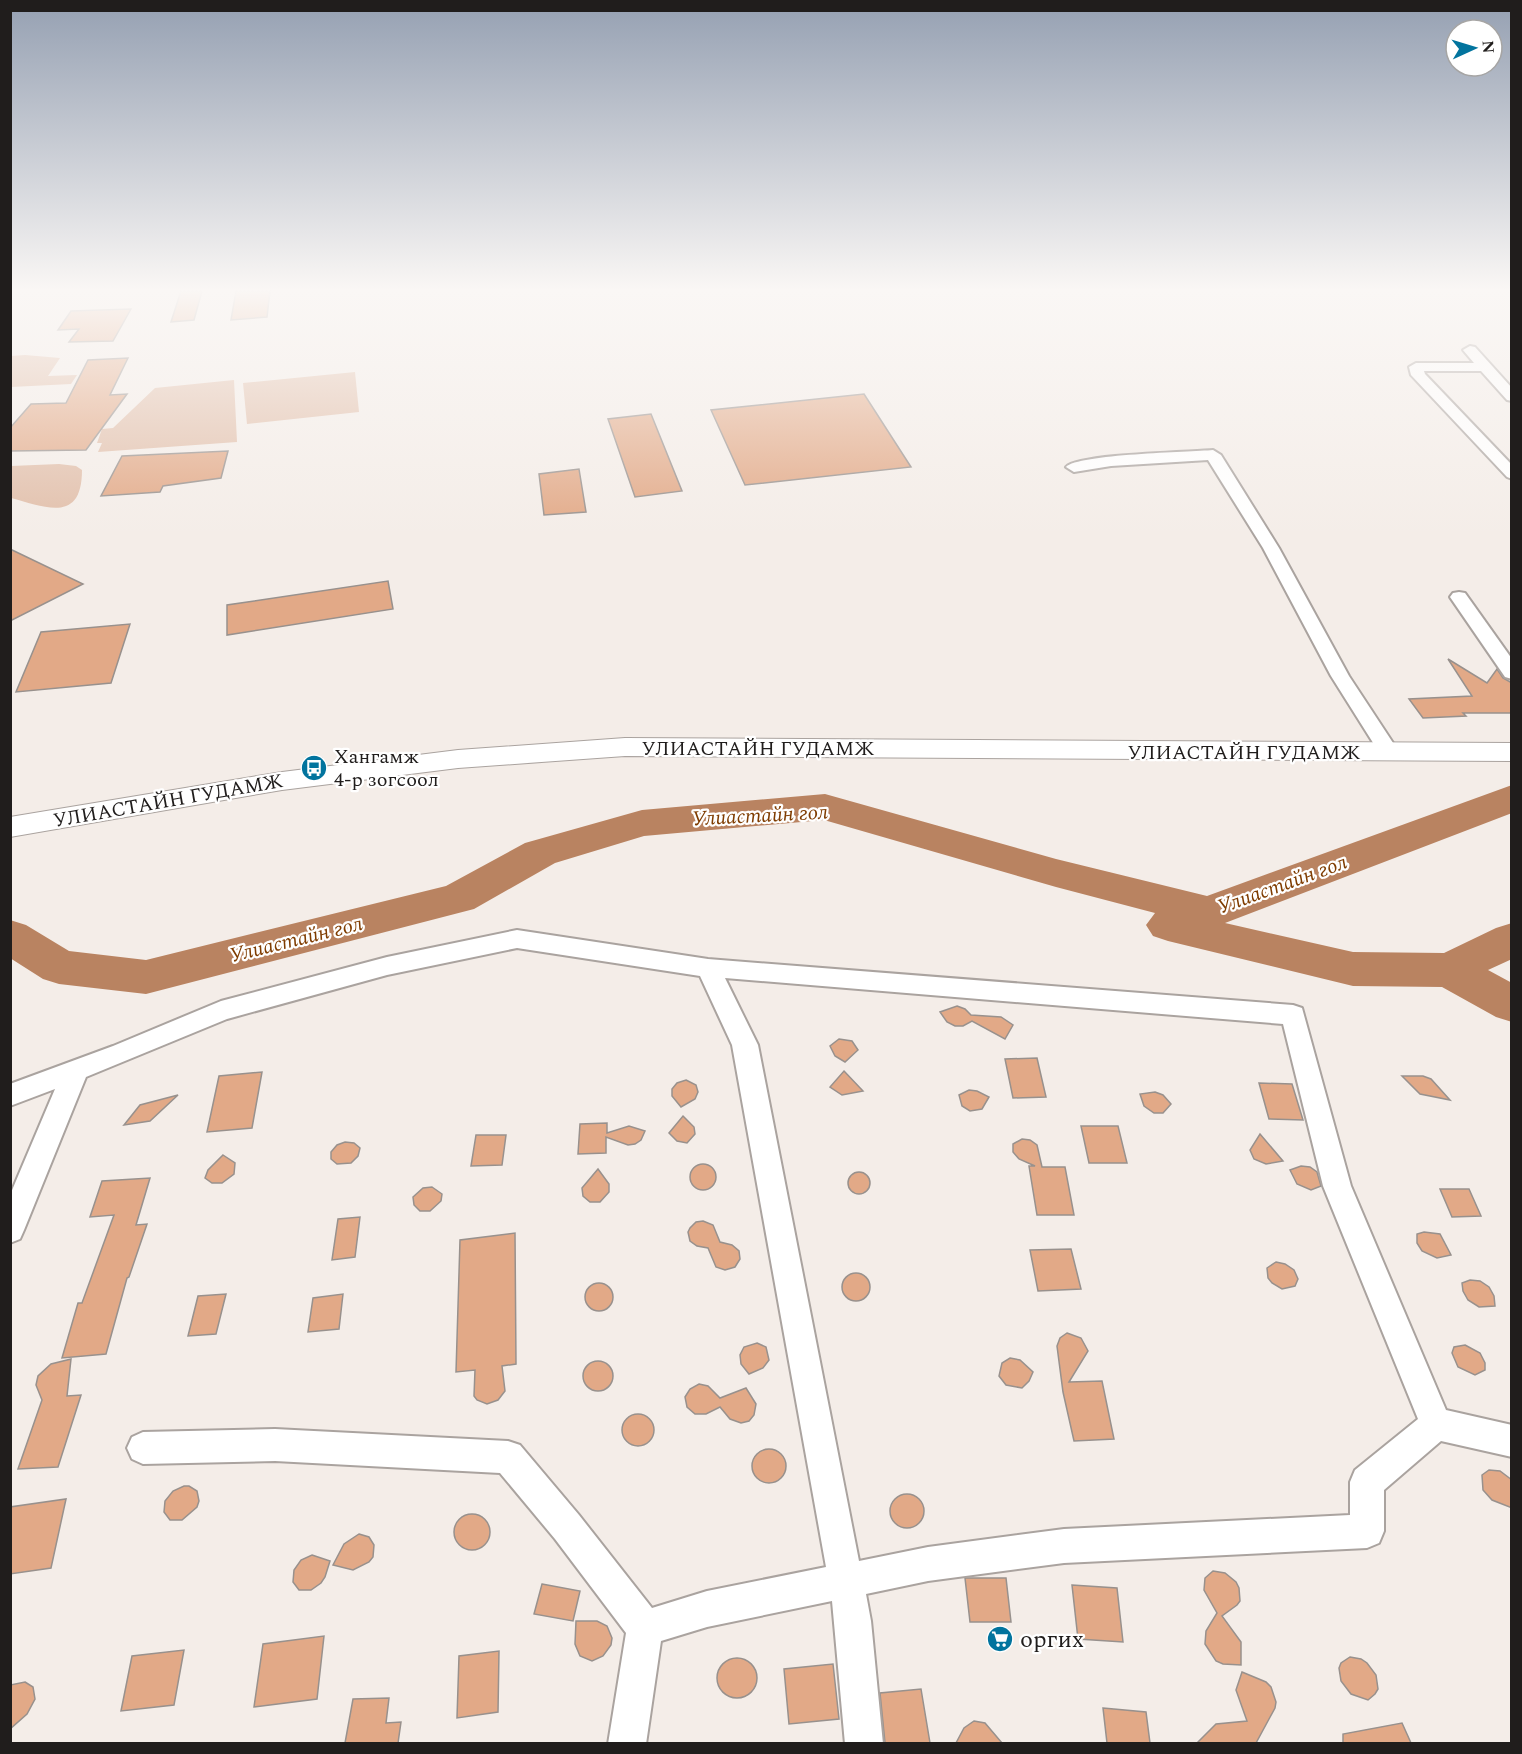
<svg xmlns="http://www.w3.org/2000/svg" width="1522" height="1754" font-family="Spectral,serif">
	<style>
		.green { fill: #e1bea9 }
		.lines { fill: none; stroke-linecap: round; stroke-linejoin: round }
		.river { fill: #b98361; fill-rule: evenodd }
		.building { fill: #e2a987; stroke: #98918d; stroke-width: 1.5 }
		.minor-casing { stroke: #aaa39f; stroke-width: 4 }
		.secondary-casing { stroke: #aaa39f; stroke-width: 2 }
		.minor { fill: #fff; fill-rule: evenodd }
		.secondary { fill: #fff; fill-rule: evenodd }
		.labels { text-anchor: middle; stroke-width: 4.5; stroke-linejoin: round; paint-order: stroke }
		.street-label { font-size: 20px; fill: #201d1c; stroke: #fff }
		.poi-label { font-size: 20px; fill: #201d1c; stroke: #fff; text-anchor: start }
		.water-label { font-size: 21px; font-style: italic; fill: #7f3c00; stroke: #fff }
		.near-poi-label { font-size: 24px; fill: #201d1c; stroke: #fff; text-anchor: start }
	</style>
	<rect width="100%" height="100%" fill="#f4ede8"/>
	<g class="green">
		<polygon points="25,355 60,358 48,376 77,375 71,384 11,387 11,356"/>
		<polygon points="355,372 359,412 247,424 243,383"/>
		<polygon points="234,380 237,442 98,452 102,443 97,443 102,429 113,428 155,388"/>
		<path d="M 59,464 L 76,466 L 82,470 C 82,524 45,507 11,498 L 11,466 Z"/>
	</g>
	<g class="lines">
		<polygon class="river" points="1512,785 1512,813 1225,923 1353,952 1444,953 1496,928 1512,923 1512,959 1488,970 1512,983 1512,1022 1496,1017 1442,987 1353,986 1168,941 1153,936 1146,925 1155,913 1056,887 824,820 644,836 555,863 474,909 146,994 59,984 43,979 10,958 10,920 26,925 69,951 146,960 446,886 525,843 642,810 825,794 1056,859 1207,896"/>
	</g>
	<g class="building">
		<polygon points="181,291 202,291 194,320 171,322"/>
		<polygon points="236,291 270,291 267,317 231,320"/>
		<polygon points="131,309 113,341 69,342 79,329 58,330 71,311"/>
		<polygon points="128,358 110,395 127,394 86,450 10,451 10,428 31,404 66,403 88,360"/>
		<polygon points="864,394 911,467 745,485 711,410"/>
		<polygon points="651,414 682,491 635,497 608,419"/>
		<polygon points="228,451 221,478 163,486 160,492 101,496 122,456"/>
		<polygon points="579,469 586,512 544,515 539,474"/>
		<polygon points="10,549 83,584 10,621"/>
		<polygon points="388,581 393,609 227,635 227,605"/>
		<polygon points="130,624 111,683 16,692 41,632"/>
		<polygon points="1448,659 1487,683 1497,669 1503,678 1512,683 1512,713 1463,713 1466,716 1423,718 1409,699 1472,696"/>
		<polygon points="957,1006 965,1009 971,1015 1001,1017 1013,1025 1005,1039 972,1021 963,1026 955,1026 947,1022 940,1012"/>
		<polygon points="839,1039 852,1041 858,1050 845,1062 835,1056 830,1046"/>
		<polygon points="1037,1058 1046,1097 1013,1098 1005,1059"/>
		<polygon points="844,1071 863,1091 842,1095 830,1087"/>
		<polygon points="262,1072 252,1128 207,1132 219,1076"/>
		<polygon points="1402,1076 1423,1076 1431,1079 1450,1100 1420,1094"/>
		<polygon points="686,1080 696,1085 698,1092 695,1099 681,1107 672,1096 672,1089 677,1083"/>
		<polygon points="1259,1083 1292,1084 1303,1120 1269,1119"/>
		<polygon points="969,1090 977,1091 989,1097 982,1109 970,1111 962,1106 959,1095"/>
		<polygon points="1155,1092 1163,1095 1171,1104 1163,1113 1154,1113 1144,1106 1140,1094"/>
		<polygon points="178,1095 150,1121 124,1125 140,1105"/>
		<polygon points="683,1116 694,1127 695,1134 687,1143 677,1141 669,1133"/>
		<polygon points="607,1123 607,1133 629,1126 645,1131 641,1140 635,1144 628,1145 606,1137 606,1153 578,1154 580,1124"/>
		<polygon points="1081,1126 1118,1126 1127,1163 1089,1163"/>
		<polygon points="1260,1134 1283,1161 1266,1164 1254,1159 1250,1150"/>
		<polygon points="476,1135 506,1135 502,1165 471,1166"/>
		<polygon points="1022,1139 1030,1140 1037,1145 1042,1167 1065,1167 1074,1215 1037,1215 1029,1166 1035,1166 1019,1159 1013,1152 1013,1144"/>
		<polygon points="345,1142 354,1143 360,1148 358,1156 351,1163 337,1164 331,1159 331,1152 337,1145"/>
		<polygon points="223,1155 235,1163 234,1174 222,1183 212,1183 205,1178 208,1170"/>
		<circle cx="703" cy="1177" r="13"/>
		<polygon points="1301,1166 1310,1167 1317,1172 1321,1186 1311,1190 1297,1184 1290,1170"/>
		<polygon points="598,1169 609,1184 609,1192 600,1202 590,1202 583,1196 582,1188"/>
		<circle cx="859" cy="1183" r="11"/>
		<polygon points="150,1178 136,1225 147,1224 129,1277 127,1278 106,1354 62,1358 78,1303 82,1303 114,1215 90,1217 102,1181"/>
		<polygon points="432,1187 442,1194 441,1201 430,1211 420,1211 414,1205 413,1197 423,1188"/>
		<polygon points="1440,1189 1469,1189 1481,1216 1452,1217"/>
		<polygon points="360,1217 355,1257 332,1260 338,1219"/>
		<polygon points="703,1221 713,1225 720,1242 732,1245 739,1251 740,1259 735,1267 725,1270 716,1267 708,1248 697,1246 690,1241 688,1232 690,1228 696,1222"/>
		<polygon points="1424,1232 1440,1234 1451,1255 1437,1258 1422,1251 1417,1243 1417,1234"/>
		<polygon points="515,1233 516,1364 502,1366 505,1391 498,1400 487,1404 477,1400 474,1396 475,1370 456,1372 460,1240"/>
		<polygon points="1071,1249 1081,1289 1038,1291 1030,1250"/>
		<polygon points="1276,1262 1285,1264 1294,1270 1298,1279 1295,1286 1282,1289 1272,1283 1268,1278 1267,1268"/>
		<circle cx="856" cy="1287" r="14"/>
		<polygon points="1470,1280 1480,1281 1489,1287 1494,1296 1495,1306 1479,1307 1468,1300 1463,1291 1462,1283"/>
		<circle cx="599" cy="1297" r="14"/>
		<polygon points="226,1294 216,1334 188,1336 198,1296"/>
		<polygon points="343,1294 339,1329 308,1332 313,1298"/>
		<polygon points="1067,1333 1081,1338 1088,1351 1069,1382 1102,1381 1114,1439 1074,1441 1063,1392 1057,1346 1060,1338"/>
		<polygon points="757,1343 766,1347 769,1360 763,1368 749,1374 741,1364 740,1355 744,1347"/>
		<polygon points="1465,1345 1480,1353 1485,1363 1485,1370 1475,1375 1458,1367 1452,1353 1454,1347"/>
		<polygon points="1010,1358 1020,1360 1033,1372 1029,1381 1022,1388 1006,1385 999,1376 1002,1363"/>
		<polygon points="71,1359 67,1396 81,1395 58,1467 18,1469 42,1400 36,1385 38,1376 51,1364"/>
		<circle cx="598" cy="1376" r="15"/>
		<polygon points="699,1384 708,1386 720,1398 746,1388 756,1404 754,1415 749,1421 741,1423 730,1419 720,1407 706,1414 695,1414 687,1407 685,1397 690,1389"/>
		<circle cx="638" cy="1430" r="16"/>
		<circle cx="769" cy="1466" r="17"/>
		<polygon points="1489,1470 1500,1471 1512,1480 1512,1508 1492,1500 1483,1490 1482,1475"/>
		<polygon points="184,1486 189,1486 197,1491 199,1501 197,1507 182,1520 170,1520 164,1512 165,1501 173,1491"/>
		<circle cx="907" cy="1511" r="17"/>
		<polygon points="66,1499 51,1568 10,1574 10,1507"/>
		<circle cx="472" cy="1532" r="18"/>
		<polygon points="359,1534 369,1537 374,1545 373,1557 369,1562 353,1570 333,1565 344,1544"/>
		<polygon points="312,1555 330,1561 325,1577 321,1583 311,1590 299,1590 293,1582 294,1570 301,1560"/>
		<polygon points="1213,1571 1225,1573 1236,1582 1239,1588 1240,1601 1237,1605 1222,1616 1241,1642 1241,1665 1223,1664 1216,1661 1205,1644 1206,1631 1217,1613 1204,1590 1205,1578"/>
		<polygon points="965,1578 1006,1578 1011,1622 970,1622"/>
		<polygon points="542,1584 580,1591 573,1621 534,1614"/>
		<polygon points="1072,1585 1117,1588 1123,1642 1078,1639"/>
		<polygon points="576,1621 597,1621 607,1626 612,1638 611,1645 603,1656 592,1661 580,1656 575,1644"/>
		<polygon points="324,1636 317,1699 254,1707 263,1644"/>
		<polygon points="184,1650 174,1705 121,1711 132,1656"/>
		<polygon points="499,1651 498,1712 457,1718 459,1656"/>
		<polygon points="1350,1657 1361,1659 1367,1663 1376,1675 1378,1689 1375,1694 1368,1700 1351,1694 1341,1681 1339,1668 1341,1663"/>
		<circle cx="737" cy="1678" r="20"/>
		<polygon points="833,1664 839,1719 789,1724 784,1669"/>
		<polygon points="1242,1672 1266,1682 1271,1687 1276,1702 1275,1708 1256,1743 1197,1743 1216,1724 1247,1721 1236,1690"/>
		<polygon points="25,1682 33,1687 35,1699 27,1714 10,1729 10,1685"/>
		<polygon points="921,1689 930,1743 885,1743 880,1693"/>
		<polygon points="389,1698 386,1723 401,1722 398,1743 345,1743 353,1699"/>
		<polygon points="1103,1708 1146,1712 1150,1743 1107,1743"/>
		<polygon points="974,1721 985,1723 1002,1743 956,1743 964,1728"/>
		<polygon points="1402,1723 1411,1743 1343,1743 1343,1734"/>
	</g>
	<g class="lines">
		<g class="minor-casing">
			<g id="minor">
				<polygon points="1470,346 1475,347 1512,388 1512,401 1507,400 1481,371 1424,371 1425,374 1512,465 1512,479 1507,477 1411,375 1409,367 1416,363 1474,363 1463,350"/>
				<path d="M 1213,450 L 1221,455 L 1279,548 L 1349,676 L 1399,752 L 1396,757 L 1389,758 L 1382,757 L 1331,676 L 1263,548 L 1208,460 L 1111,466 L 1074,472 L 1066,467 C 1078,454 1190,452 1213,450 Z"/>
				<polygon points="1459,592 1465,593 1512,659 1512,679 1505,677 1450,597 1453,593"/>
				<path d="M 517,930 L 708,959 L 1293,1005 L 1302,1008 L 1351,1186 L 1446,1410 L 1512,1425 L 1512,1457 L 1441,1441 L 1384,1490 L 1384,1531 L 1379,1543 L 1367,1548 L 1064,1563 L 928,1581 L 866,1594 L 871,1621 L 883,1744 L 845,1744 L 832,1601 L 707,1627 L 661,1641 L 646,1744 L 608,1744 L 626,1633 L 555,1539 L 500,1473 L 275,1461 L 143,1464 L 132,1459 L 127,1448 L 132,1437 L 143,1432 L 275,1429 L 508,1441 L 520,1445 L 579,1515 L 652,1608 L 707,1591 L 826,1567 L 732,1045 L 700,976 L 517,948 L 387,975 L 227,1019 L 86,1077 L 24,1230 L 20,1239 L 10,1243 L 10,1195 L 55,1089 L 10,1106 L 10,1084 L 113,1046 L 221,1001 L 387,957 ZM 725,978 L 1283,1024 L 1323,1186 L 1418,1419 L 1355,1470 L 1350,1482 L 1350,1515 L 1064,1529 L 928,1547 L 859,1561 L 758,1045 Z"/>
			</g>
		</g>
		<g class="secondary-casing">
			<polygon id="secondary" points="625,738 1512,743 1512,761 625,756 458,768 282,790 10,837 10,817 282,772 458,750"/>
		</g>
		<use href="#minor" class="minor"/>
		<use href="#secondary" class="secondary"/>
	</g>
	<linearGradient id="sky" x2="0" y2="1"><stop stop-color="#95a0b2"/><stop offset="0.54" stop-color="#faf7f5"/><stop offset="1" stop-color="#faf7f5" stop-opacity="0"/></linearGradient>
	<rect width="1522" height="537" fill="url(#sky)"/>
	<defs>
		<g id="bus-disc" transform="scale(1.35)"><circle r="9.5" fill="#02749e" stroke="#fff"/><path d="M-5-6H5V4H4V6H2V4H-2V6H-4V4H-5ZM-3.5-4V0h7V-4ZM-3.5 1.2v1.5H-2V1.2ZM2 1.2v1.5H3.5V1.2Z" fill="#fff"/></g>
		<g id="supermarket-disc" transform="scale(1.35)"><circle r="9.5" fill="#02749e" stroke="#fff"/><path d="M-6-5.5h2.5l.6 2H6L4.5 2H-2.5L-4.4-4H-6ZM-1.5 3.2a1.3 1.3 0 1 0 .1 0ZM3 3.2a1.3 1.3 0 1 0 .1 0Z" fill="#fff"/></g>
	</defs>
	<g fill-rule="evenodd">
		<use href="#bus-disc" x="314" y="768"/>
		<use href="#supermarket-disc" x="1000" y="1639"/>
	</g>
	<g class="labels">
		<g class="street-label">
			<text x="758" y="755">УЛИАСТАЙН ГУДАМЖ</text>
			<text x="1244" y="759">УЛИАСТАЙН ГУДАМЖ</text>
			<text transform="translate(168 800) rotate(-10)" y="7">УЛИАСТАЙН ГУДАМЖ</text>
		</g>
		<g class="poi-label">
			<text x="334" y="763">Хангамж<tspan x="334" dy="23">4-р зогсоол</tspan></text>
		</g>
		<g class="water-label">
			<text transform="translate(760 815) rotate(-3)" y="7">Улиастайн гол</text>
			<text transform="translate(1282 884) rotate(-20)" y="7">Улиастайн гол</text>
			<text transform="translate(296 939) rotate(-14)" y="7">Улиастайн гол</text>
		</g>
		<g class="near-poi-label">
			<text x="1020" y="1647">оргих</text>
		</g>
	</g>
	<rect width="1522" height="1754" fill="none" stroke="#201d1c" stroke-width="24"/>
	<g transform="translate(1474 48) rotate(86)"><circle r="28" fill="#ffffff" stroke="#a6a5a4" stroke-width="1.5"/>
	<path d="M0-4.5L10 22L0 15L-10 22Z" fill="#02749e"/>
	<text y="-9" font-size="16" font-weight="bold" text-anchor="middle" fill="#201d1c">N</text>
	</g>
</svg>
